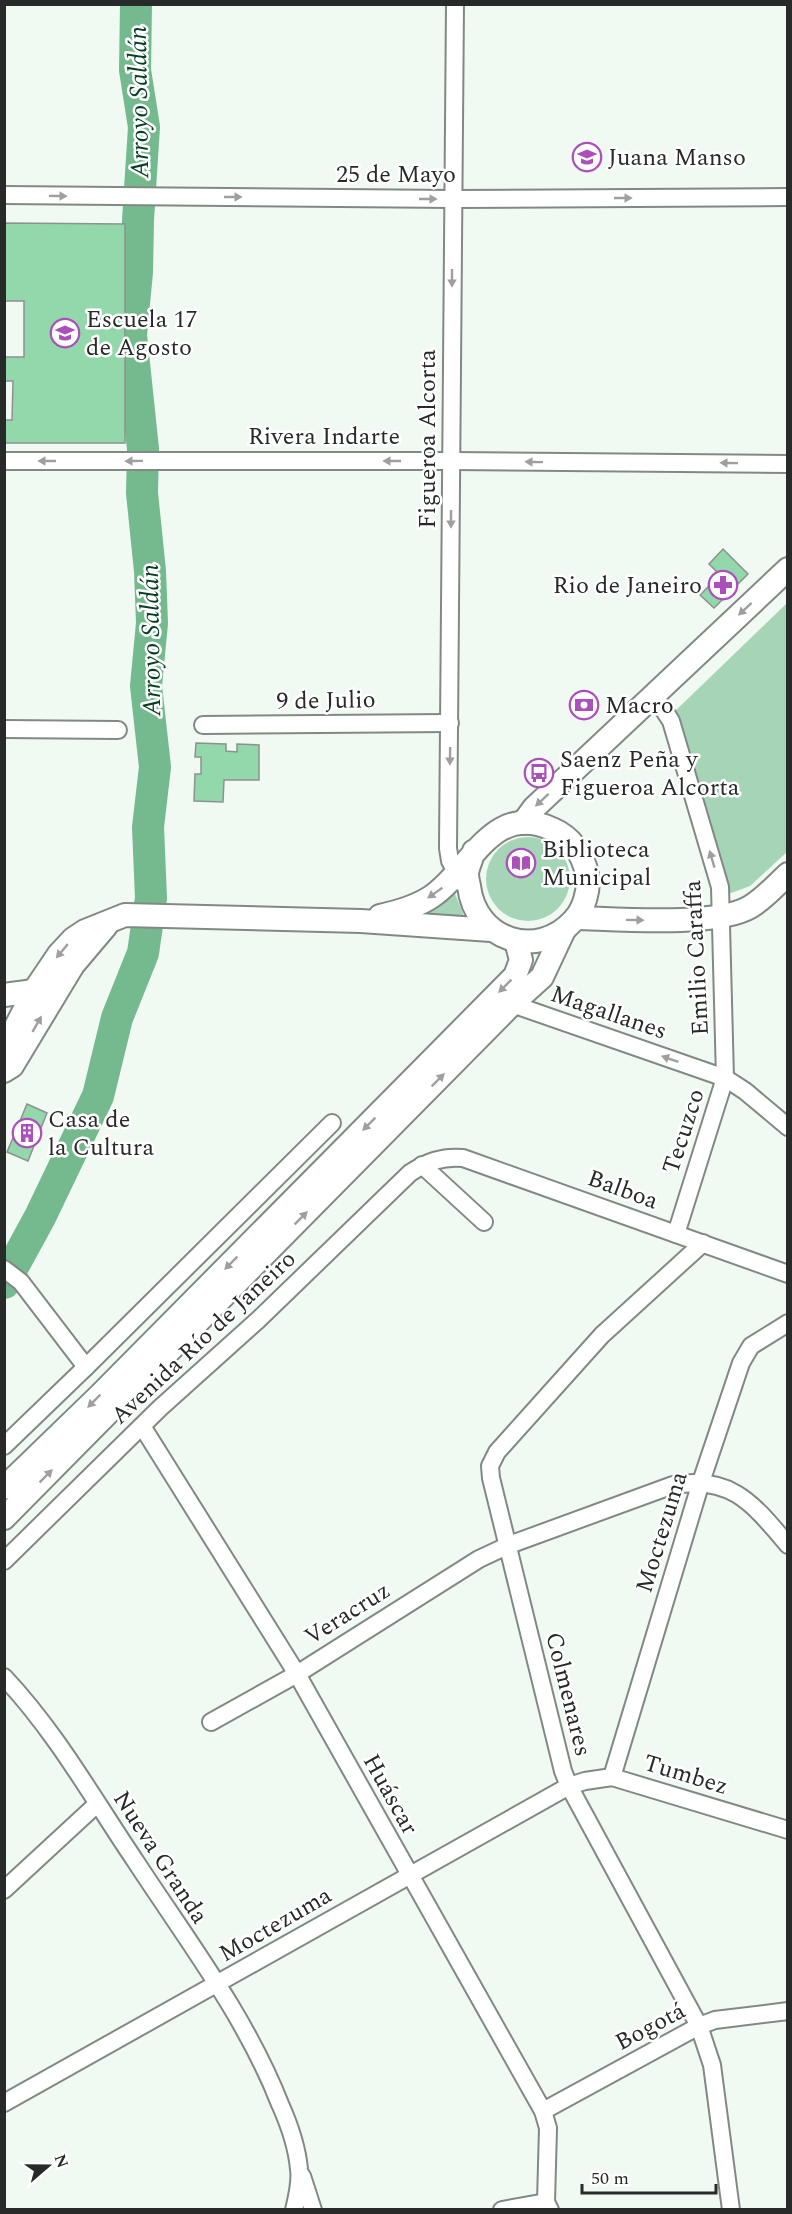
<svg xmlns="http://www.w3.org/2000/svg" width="792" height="2214" font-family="Spectral,serif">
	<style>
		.green { fill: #a6d4b6 }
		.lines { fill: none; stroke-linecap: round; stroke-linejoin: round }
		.river { stroke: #75ba8e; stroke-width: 32 }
		.building { fill: #92d8ab; stroke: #8c938e; stroke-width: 1.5 }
		.street-casing { stroke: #828984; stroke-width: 20 }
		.secondary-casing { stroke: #828984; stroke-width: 26 }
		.street { stroke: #fff; stroke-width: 16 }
		.secondary { stroke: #fff; stroke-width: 22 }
		.oneway { fill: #9e9f9e }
		.labels { text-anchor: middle; stroke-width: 5; stroke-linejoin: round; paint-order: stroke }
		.poi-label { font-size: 24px; fill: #272a28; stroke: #fff; text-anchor: start }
		.street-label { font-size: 24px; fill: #272a28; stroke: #fff }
		.water-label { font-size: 26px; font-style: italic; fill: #053e22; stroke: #fff }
	</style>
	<rect width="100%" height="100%" fill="#f1f9f3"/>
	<g class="green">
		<polygon points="787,603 787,852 750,886 726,895 672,714"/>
		<circle cx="528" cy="879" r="42"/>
		<polygon points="454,891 464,916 424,913"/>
	</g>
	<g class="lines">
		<polyline class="river" points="4,1283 40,1217 98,1096 117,1018 143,953 151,898 148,827 155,767 146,686 152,623 150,571 142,493 143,449 131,335 137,272 138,220 144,127 135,70 136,4"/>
	</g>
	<g class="building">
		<polygon points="4,223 125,224 125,443 4,443 4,420 12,420 13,381 5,381 5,357 24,357 24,301 4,301"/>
		<polygon points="723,549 748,574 714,608 700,595 720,575 709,564"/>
		<polygon points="196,743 226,744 226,751 237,752 237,744 259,745 259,780 224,780 223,802 194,801 195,774 201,774 201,757 195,757"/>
		<polygon points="27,1104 47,1113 28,1161 7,1152"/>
	</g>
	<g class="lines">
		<g class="street-casing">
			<g id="street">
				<polyline points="455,4 448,848 450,861 462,883"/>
				<polyline points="4,195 453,199 788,197"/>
				<polyline points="4,461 451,461 788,464"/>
				<polyline points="654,695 671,721 720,887 725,1078 676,1234"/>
				<polyline points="203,725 450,723"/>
				<polyline points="4,729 118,730"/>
				<polyline points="512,1004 725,1078 745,1091 788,1127"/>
				<polyline points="422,1165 484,1222"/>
				<polyline points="703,1243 602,1335 497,1452 490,1466 491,1478 563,1771 569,1786 699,2026 712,2065 731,2210"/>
				<polyline points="4,1269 21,1282 86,1367"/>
				<polyline points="142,1426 297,1674 543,2111 548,2128 546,2202"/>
				<polyline points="4,1446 86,1367 332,1123"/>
				<path d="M 4,1561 L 160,1408 L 258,1320 L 410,1173 C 427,1162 442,1156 463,1158 L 788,1274"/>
				<path d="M 4,1677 C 56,1732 94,1800 136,1862 C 187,1940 246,2017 280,2104 C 289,2124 297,2147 299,2169 C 301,2182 297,2197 294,2210"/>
				<path d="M 211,1722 L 297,1674 L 479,1559 L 509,1545 L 673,1485 C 732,1475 753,1504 788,1545"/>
				<polyline points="612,1777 701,1482 741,1363 751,1346 788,1323"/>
				<polyline points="4,1890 97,1804"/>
				<polyline points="4,2103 569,1786 585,1781 612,1777 788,1830"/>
				<polyline points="543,2111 699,2026 715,2020 788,2011"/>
				<polyline points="302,2176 313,2210"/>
				<polyline points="502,2210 546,2202 550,2210"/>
			</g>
		</g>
		<g class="secondary-casing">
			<g id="secondary">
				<polyline points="523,823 534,808 788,569"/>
				<path d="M 380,916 C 398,912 416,907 431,897 C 471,871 491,801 552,829 C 571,837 583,854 587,874 C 590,889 584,909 574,920 C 537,961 475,940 469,886 C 468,882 467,877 467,873 C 468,866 472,858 474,851"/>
				<path d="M 576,918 C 617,919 716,927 750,907 C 764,899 776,885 788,874"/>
				<polyline points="4,995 34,991"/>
				<polyline points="4,1050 34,991 59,954 73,939 85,931 125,915 361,921 491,930"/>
				<polyline points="4,1071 12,1066 73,965 106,926"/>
				<polyline points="4,1488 99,1396 515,976 521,960 516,941"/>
				<polyline points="4,1518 512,1004 542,977 564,930"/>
			</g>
		</g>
		<use href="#street" class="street"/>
		<use href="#secondary" class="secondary"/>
	</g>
	<defs><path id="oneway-solid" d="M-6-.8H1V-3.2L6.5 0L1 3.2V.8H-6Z" transform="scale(1.5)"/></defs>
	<g class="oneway">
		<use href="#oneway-solid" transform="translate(58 196) rotate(1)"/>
		<use href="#oneway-solid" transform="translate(233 197)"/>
		<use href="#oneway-solid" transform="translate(623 198)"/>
		<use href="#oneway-solid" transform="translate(428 199)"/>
		<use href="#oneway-solid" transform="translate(452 278) rotate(90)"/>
		<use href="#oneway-solid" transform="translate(47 461) rotate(180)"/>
		<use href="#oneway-solid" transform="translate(134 461) rotate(179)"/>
		<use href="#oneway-solid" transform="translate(392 461) rotate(-180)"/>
		<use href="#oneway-solid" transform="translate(534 462) rotate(-179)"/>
		<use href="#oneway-solid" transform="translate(729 463) rotate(-179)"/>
		<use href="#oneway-solid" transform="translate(451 519) rotate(90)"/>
		<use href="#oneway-solid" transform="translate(745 609) rotate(137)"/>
		<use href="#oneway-solid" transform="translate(450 756) rotate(91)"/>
		<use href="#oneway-solid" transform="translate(542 800) rotate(137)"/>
		<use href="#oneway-solid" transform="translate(712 859) rotate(-106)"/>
		<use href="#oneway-solid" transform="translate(435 893) rotate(145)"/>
		<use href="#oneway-solid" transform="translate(635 920) rotate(1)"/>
		<use href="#oneway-solid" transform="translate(62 951) rotate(130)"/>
		<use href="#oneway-solid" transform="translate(505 986) rotate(135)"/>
		<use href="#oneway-solid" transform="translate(37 1024) rotate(-60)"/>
		<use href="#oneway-solid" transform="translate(670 1059) rotate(-161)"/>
		<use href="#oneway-solid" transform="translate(438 1080) rotate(-45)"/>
		<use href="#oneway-solid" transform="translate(369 1124) rotate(135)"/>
		<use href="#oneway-solid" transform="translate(301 1218) rotate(-45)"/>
		<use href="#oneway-solid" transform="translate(231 1263) rotate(135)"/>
		<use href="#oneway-solid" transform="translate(94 1401) rotate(135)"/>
		<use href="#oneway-solid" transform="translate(46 1476) rotate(-45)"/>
	</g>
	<defs>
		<g id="school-ring" transform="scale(1.5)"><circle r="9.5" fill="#fff" stroke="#ab50bb" stroke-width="1.5"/><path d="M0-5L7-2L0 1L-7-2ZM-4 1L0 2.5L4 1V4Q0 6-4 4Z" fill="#ab50bb"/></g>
		<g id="pharmacy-ring" transform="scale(1.5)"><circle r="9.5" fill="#fff" stroke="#ab50bb" stroke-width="1.5"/><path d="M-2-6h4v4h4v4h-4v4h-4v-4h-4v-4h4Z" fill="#ab50bb"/></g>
		<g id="bank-ring" transform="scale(1.5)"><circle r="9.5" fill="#fff" stroke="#ab50bb" stroke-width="1.5"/><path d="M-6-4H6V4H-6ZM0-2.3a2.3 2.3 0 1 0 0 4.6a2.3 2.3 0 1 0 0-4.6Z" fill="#ab50bb"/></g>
		<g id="bus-ring" transform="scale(1.5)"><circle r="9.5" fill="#fff" stroke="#ab50bb" stroke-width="1.5"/><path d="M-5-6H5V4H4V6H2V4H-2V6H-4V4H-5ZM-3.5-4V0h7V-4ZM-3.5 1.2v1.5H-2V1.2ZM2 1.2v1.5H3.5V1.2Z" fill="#ab50bb"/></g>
		<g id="library-ring" transform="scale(1.5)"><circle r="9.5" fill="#fff" stroke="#ab50bb" stroke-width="1.5"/><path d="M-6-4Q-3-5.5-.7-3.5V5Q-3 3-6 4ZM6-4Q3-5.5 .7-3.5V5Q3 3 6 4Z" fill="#ab50bb"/></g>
		<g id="building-ring" transform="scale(1.5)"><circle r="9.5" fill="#fff" stroke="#ab50bb" stroke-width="1.5"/><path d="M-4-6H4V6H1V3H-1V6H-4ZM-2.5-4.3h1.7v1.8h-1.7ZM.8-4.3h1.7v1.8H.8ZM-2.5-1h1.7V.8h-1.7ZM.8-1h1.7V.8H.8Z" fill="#ab50bb"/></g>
	</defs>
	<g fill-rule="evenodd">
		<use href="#school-ring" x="587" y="157"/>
		<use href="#school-ring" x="65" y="333"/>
		<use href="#pharmacy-ring" x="723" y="585"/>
		<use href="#bank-ring" x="584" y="705"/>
		<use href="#bus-ring" x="539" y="773"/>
		<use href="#library-ring" x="521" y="863"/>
		<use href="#building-ring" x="27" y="1133"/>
	</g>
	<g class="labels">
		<g class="poi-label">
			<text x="608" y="165">Juana Manso</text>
			<text x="86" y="327">Escuela 17<tspan x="86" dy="28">de Agosto</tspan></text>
			<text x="702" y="593" text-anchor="end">Rio de Janeiro</text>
			<text x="605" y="713">Macro</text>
			<text x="560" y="767">Saenz Peña y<tspan x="560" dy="28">Figueroa Alcorta</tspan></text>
			<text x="542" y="857">Biblioteca<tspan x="542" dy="28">Municipal</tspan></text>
			<text x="48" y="1127">Casa de<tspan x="48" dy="28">la Cultura</tspan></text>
		</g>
		<g class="street-label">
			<text x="396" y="182">25 de Mayo</text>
			<text x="324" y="444">Rivera Indarte</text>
			<text transform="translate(427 439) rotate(-90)" y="8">Figueroa Alcorta</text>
			<text transform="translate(326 700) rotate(-1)" y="8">9 de Julio</text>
			<text transform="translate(696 958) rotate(-93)" y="8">Emilio Caraffa</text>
			<text transform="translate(609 1012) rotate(19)" y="8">Magallanes</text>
			<text transform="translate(683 1131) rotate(-72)" y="8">Tecuzco</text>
			<text transform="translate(623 1189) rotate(20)" y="8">Balboa</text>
			<text transform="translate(203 1337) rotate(-43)" y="8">Avenida Río de Janeiro</text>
			<text transform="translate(661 1532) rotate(-73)" y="8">Moctezuma</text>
			<text transform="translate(347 1613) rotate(-32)" y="8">Veracruz</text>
			<text transform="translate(569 1694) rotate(76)" y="8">Colmenares</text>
			<text transform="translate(686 1774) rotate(17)" y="8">Tumbez</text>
			<text transform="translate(391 1794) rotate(61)" y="8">Huáscar</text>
			<text transform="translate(161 1857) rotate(57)" y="8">Nueva Granda</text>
			<text transform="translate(275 1924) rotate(-30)" y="8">Moctezuma</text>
			<text transform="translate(650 2026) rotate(-28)" y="8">Bogotá</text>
		</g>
		<g class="water-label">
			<text transform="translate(138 102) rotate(-91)" y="9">Arroyo Saldán</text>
			<text transform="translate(150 640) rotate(-91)" y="9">Arroyo Saldán</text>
		</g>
	</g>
	<rect width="792" height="2214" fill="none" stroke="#272a28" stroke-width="12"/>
	<g transform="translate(48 2166) rotate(70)" stroke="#ffffff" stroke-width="4.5" paint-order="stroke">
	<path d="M0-4.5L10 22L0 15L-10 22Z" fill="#272a28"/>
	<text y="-9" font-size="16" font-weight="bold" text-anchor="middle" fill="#272a28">N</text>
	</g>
	<path d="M582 2184v9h134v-9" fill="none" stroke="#272a28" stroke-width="3"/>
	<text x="591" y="2184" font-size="18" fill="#272a28" stroke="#ffffff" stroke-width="4.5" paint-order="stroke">50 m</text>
</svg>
